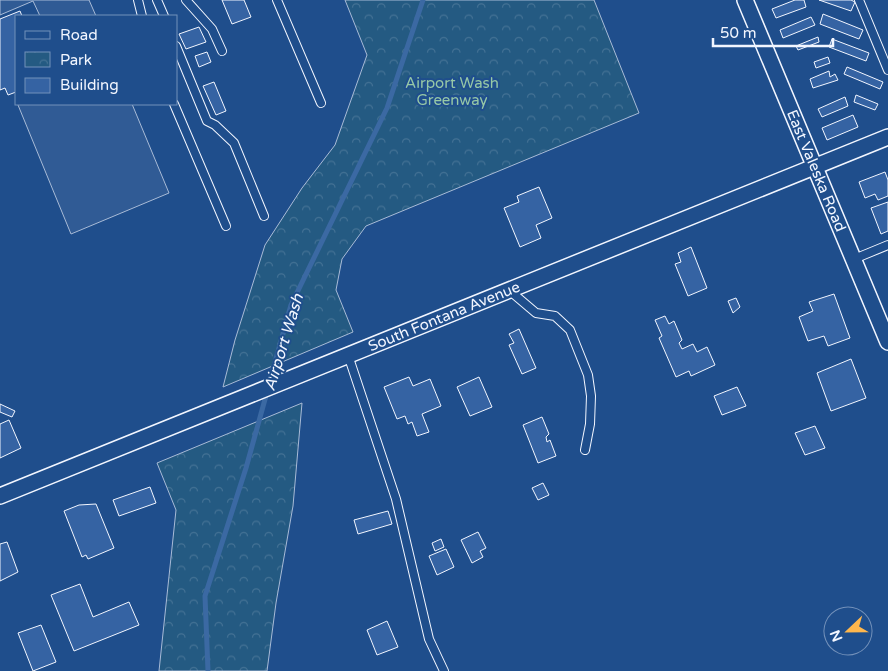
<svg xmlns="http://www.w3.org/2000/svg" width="888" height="671" font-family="'Varela Round',sans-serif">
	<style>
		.park { fill: url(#park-crowns); stroke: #a8bbd7 }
		.parking { fill: #305b95; stroke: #a8bbd7 }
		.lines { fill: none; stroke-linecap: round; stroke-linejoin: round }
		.stream { stroke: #3b69a3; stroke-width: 5 }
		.building { fill: #3563a3; stroke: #f2f6ff }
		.lane-casing { stroke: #f2f6ff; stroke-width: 10 }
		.street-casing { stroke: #f2f6ff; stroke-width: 18 }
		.lane { stroke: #1f4e8c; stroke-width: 8 }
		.street { stroke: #1f4e8c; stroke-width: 15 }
		.labels { text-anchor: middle; stroke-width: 4; stroke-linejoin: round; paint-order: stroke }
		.park-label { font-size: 15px; fill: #97c8a6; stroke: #1f4e8c }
		.street-label { font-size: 15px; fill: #f2f6ff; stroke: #1f4e8c }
		.water-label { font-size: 16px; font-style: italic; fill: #f2f6ff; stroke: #1f4e8c }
	</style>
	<defs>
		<pattern id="park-crowns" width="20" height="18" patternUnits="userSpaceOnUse" patternTransform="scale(1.25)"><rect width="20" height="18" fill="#245a82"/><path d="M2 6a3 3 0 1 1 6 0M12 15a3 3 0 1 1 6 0" fill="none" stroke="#447295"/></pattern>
	</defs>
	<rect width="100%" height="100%" fill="#1f4e8c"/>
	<g class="park">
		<polygon points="345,0 594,0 639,113 366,226 342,259 336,290 353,332 223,387 235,340 265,245 302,188 335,145 367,55"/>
		<polygon points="302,403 293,506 276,603 267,671 159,671 176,510 157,463"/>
	</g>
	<g class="parking">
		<polygon points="0,0 89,0 96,16 40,16 33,1 0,15"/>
		<polygon points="19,104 132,104 169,193 71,234 18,105"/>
	</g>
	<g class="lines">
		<g class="stream">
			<polyline points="269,384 291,305 387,108 423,0"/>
			<polyline points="208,671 205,596 246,468 267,392"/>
		</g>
	</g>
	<g class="building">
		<polygon points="222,0 244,0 251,17 232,24"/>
		<polygon points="795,0 804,0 806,7 776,18 772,9"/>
		<polygon points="819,0 851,0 855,2 851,11"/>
		<polygon points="20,11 22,16 16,16 16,92 8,95 5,88 0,90 0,19"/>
		<polygon points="823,14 863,30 859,39 820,24"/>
		<polygon points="811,17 815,25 783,38 780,30"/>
		<polygon points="199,27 206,42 186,49 179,34"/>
		<polygon points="818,37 819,42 798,50 796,46"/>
		<polygon points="832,39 869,53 866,61 829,47"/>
		<polygon points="207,52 211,62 199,67 195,56"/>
		<polygon points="828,57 830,63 816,68 814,62"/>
		<polygon points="847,67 883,82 880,89 844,74"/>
		<polygon points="829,71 830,77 835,74 838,80 813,88 810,79"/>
		<polygon points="214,82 226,111 216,115 203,86"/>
		<polygon points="856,95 878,104 875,110 854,102"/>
		<polygon points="845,97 848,106 822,117 818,109"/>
		<polygon points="853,115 858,127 827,140 822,128"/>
		<polygon points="885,172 888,180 888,196 878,200 875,194 865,198 859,182"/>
		<polygon points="539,187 552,218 536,225 541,238 520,247 504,208 519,202 517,196"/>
		<polygon points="888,202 888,231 881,234 871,208"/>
		<polygon points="691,247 707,288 688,296 675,264 681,262 678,253"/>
		<polygon points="834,294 850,338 828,346 824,336 808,341 799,317 813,311 809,302"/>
		<polygon points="736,298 740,307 733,313 728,301"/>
		<polygon points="665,316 669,324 674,321 682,340 679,343 682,349 693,344 697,352 707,347 715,365 691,376 689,371 676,377 659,338 662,336 655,320"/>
		<polygon points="519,329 536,368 522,374 509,345 514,343 509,334"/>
		<polygon points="851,359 866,398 831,411 817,373"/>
		<polygon points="409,377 413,386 430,379 441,406 422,414 429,432 417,436 412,422 408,424 405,416 397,419 384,387"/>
		<polygon points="479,377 492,407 470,416 457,387"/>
		<polygon points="737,387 746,406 722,415 714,396"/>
		<polygon points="0,404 15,411 12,417 0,412"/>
		<polygon points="542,417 549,434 546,437 547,442 550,440 556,456 538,463 523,425"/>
		<polygon points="9,420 21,448 0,458 0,424"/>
		<polygon points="815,426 825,448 805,455 795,433"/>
		<polygon points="543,483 549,495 538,500 532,488"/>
		<polygon points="150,487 156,503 119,516 113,500"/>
		<polygon points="96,504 114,548 88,559 86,555 82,557 64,511 79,505"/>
		<polygon points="388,511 392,524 358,534 354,520"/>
		<polygon points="478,532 486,548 480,551 483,557 472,563 461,540"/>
		<polygon points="441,539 444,547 435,551 432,543"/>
		<polygon points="7,542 18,572 0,581 0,544"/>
		<polygon points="446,549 454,567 437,575 429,556"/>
		<polygon points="80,584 93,617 129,602 139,625 74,651 51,595"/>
		<polygon points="387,621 398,647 377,655 367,630"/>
		<polygon points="41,625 56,662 33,671 18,633"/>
	</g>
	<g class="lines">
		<g class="lane-casing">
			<g id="lane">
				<polyline points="138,0 142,16"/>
				<polyline points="157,0 164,16"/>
				<polyline points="186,0 212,29 222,51"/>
				<polyline points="277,0 321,103"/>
				<polyline points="859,0 888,70"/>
				<polyline points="176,46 207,121 215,125 234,143 264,216"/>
				<polyline points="174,104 226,226"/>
				<polyline points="854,259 888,245"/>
				<polyline points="509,290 536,313 555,316 570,330 588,375 591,396 590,424 585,450"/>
				<polyline points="348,355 396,499 429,639 444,671"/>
			</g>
		</g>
		<g class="street-casing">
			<g id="street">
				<path id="s1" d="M 745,0 L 888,342"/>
				<path id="s2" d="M 0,496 L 888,137"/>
			</g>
		</g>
		<use href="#lane" class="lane"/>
		<use href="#street" class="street"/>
	</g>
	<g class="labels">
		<g class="park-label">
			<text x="452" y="88">Airport Wash<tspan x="452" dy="17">Greenway</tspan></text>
		</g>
		<g class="street-label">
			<text dy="5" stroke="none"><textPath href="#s1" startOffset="185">East Valeska Road</textPath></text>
			<text dy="5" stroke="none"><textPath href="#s2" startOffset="479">South Fontana Avenue</textPath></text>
		</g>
		<g class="water-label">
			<text transform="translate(283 342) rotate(-73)" y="6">Airport Wash</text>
		</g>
	</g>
	<rect x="15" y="15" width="162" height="90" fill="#1f4e8c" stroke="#7391ba"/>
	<rect x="25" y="31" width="25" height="8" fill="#1f4e8c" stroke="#7391ba"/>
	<text x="60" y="40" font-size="15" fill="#f2f6ff">Road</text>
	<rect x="25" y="52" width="25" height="15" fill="url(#park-crowns)" stroke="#7391ba"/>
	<text x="60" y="65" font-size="15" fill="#f2f6ff">Park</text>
	<rect x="25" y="78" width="25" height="15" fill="#3563a3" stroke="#7391ba"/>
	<text x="60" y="90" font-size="15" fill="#f2f6ff">Building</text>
	<g transform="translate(848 631) rotate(248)"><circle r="24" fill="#1f4e8c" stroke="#7391ba"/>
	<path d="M0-4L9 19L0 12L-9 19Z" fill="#ffb74d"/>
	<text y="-8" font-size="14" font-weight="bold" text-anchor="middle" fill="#f2f6ff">N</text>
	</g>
	<path d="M713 38v8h120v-8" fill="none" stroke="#f2f6ff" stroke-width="2.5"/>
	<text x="720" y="38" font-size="15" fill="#f2f6ff" stroke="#1f4e8c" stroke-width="4" paint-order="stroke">50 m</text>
</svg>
